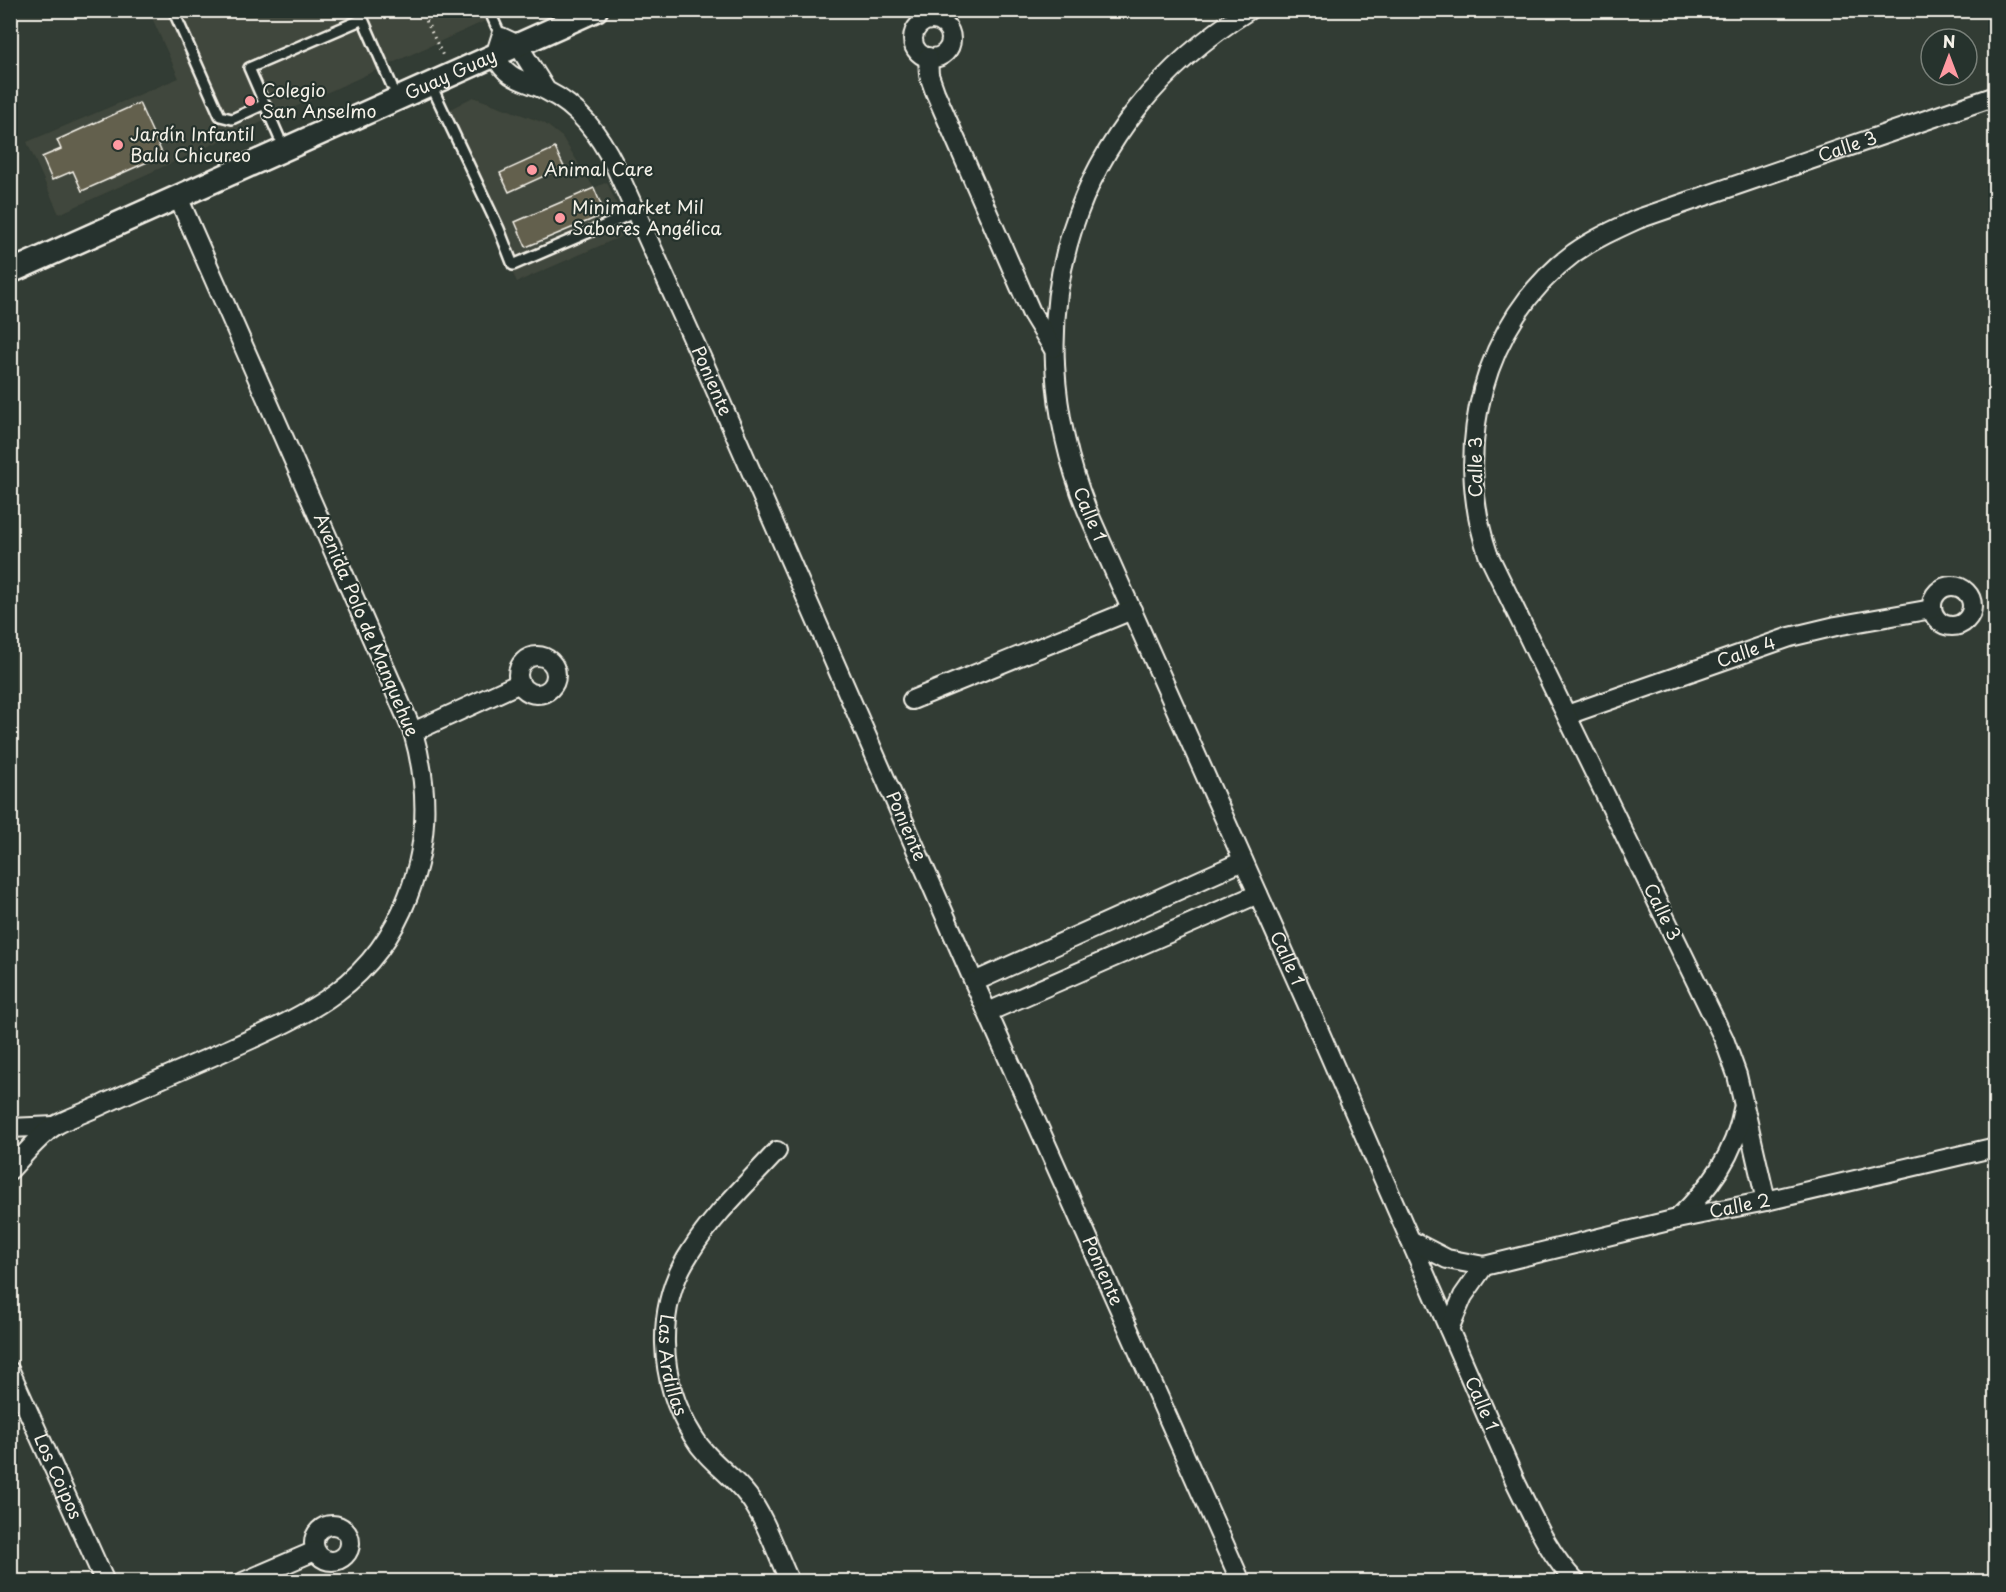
<svg xmlns="http://www.w3.org/2000/svg" width="2006" height="1592" font-family="'Playpen Sans',sans-serif">
	<style>
		.built { fill: #41473c }
		.building { fill: #64604e; stroke: #f4f1e8; stroke-width: 1.5 }
		.lines { fill: none; stroke-linecap: round; stroke-linejoin: round }
		.service-casing { stroke: #f4f1e8; stroke-width: 14 }
		.minor-casing { stroke: #f4f1e8; stroke-width: 22 }
		.tertiary-casing { stroke: #f4f1e8; stroke-width: 27 }
		.path { stroke: #f4f1e8; stroke-width: 3; stroke-dasharray: 1.5 4.5; stroke-linecap: butt }
		.service { stroke: #26332d; stroke-width: 9 }
		.minor { stroke: #26332d; stroke-width: 18 }
		.tertiary { stroke: #26332d; stroke-width: 22 }
		.poi-dot { fill: #ff9aa2; stroke: #26332d; stroke-width: 2 }
		.labels { text-anchor: middle; stroke-width: 4.5; stroke-linejoin: round; paint-order: stroke }
		.street-label { font-size: 18px; fill: #f4f1e8; stroke: #26332d }
		.poi-label { font-size: 18px; fill: #f4f1e8; stroke: #26332d; text-anchor: start }
	</style>
	<rect width="100%" height="100%" fill="#323c34"/>
	<filter id="ink" filterUnits="userSpaceOnUse"><feTurbulence type="fractalNoise" baseFrequency=".0167" numOctaves="2"/><feDisplacementMap in="SourceGraphic" scale="12" xChannelSelector="R" yChannelSelector="G"/><feConvolveMatrix kernelMatrix="1 2 1 2 8 2 1 2 1" color-interpolation-filters="sRGB"/></filter>
	<g filter="url(#ink)">
		<g class="built">
			<polygon points="149,11 507,11 59,214 27,142 179,78"/>
			<polygon points="473,97 544,123 562,137 594,188 607,182 629,233 517,282 439,115"/>
		</g>
		<g class="building">
			<polygon points="139,103 163,155 82,191 73,171 52,180 42,157 61,149 57,140"/>
			<polygon points="555,148 564,167 509,192 500,173"/>
			<polygon points="594,188 605,214 526,247 515,222"/>
		</g>
		<g class="lines">
			<g class="service-casing">
				<g id="service">
					<polyline points="173,10 220,116 232,119 265,104"/>
					<polyline points="359,10 392,86"/>
					<polyline points="489,10 501,37"/>
					<polyline points="431,85 499,229 513,265 636,212"/>
					<polyline points="279,137 249,68 363,19"/>
				</g>
			</g>
			<g class="minor-casing">
				<g id="minor">
					<path id="s1" d="M 1249,10 C 1070,122 1011,316 1087,510 L 1313,1017 L 1516,1483 C 1533,1517 1548,1554 1576,1582"/>
					<circle cx="932" cy="39" r="19"/>
					<polyline points="928,57 929,75 935,92 1031,312 1053,348"/>
					<path id="s2" d="M 546,90 L 518,45 L 501,37 L 495,56 C 509,82 524,79 547,91 C 579,107 599,134 615,166 L 706,368 L 974,982 L 1241,1582"/>
					<circle cx="1952" cy="606" r="20"/>
					<circle cx="537" cy="675" r="19"/>
					<polyline points="912,700 1132,610"/>
					<path id="s3" d="M 1567,715 L 1790,637 L 1836,626 L 1932,609"/>
					<polyline points="413,732 520,683"/>
					<polyline points="974,982 1243,861"/>
					<polyline points="988,1012 1258,894"/>
					<polyline points="10,1128 55,1126"/>
					<path id="s4" d="M 777,1151 C 748,1183 714,1214 691,1251 C 654,1306 658,1381 693,1436 C 707,1460 731,1474 748,1496 C 766,1519 777,1555 790,1582"/>
					<path d="M 10,1170 C 24,1155 39,1136 56,1125 C 71,1117 90,1111 106,1103 C 146,1085 186,1068 227,1050 C 308,1014 374,986 408,896 C 429,842 429,787 413,732 L 178,197"/>
					<path id="s5" d="M 1766,1201 L 1737,1075 L 1724,1039 L 1488,554 C 1452,448 1482,322 1574,253 C 1594,239 1616,229 1638,219 L 1996,96"/>
					<path d="M 1677,1219 C 1710,1188 1735,1154 1743,1109"/>
					<path id="s6" d="M 1410,1240 L 1447,1259 L 1484,1266 L 1677,1219 L 1766,1201 L 1996,1147"/>
					<polyline points="1449,1329 1463,1296 1484,1266"/>
					<path id="s7" d="M 10,1371 L 105,1582"/>
					<circle cx="332" cy="1543" r="18"/>
					<polyline points="243,1582 315,1551"/>
				</g>
			</g>
			<g class="tertiary-casing">
				<g id="tertiary">
					<path id="s8" d="M 10,272 L 596,10"/>
				</g>
			</g>
			<g class="path">
				<polyline points="421,10 444,58"/>
				<polyline points="618,10 620,15"/>
			</g>
			<use href="#service" class="service"/>
			<use href="#minor" class="minor"/>
			<use href="#tertiary" class="tertiary"/>
		</g>
	</g>
	<g class="poi-dot">
		<circle cx="250" cy="101" r="6"/>
		<circle cx="118" cy="145" r="6"/>
		<circle cx="532" cy="170" r="6"/>
		<circle cx="560" cy="218" r="6"/>
	</g>
	<g class="labels">
		<g class="street-label">
			<text dy="6" stroke="none"><textPath href="#s8" startOffset="483">Guay Guay</textPath></text>
			<text dy="6" stroke="none"><textPath href="#s5" startOffset="1335">Calle 3</textPath></text>
			<text dy="6" stroke="none"><textPath href="#s2" startOffset="495">Poniente</textPath></text>
			<text transform="translate(1476 467) rotate(-90)" y="6">Calle 3</text>
			<text dy="6" stroke="none"><textPath href="#s1" startOffset="579">Calle 1</textPath></text>
			<text transform="translate(366 625) rotate(67)" y="6">Avenida Polo de Manquehue</text>
			<text dy="6" stroke="none"><textPath href="#s3" startOffset="190">Calle 4</textPath></text>
			<text dy="6" stroke="none"><textPath href="#s2" startOffset="981">Poniente</textPath></text>
			<text transform="translate(1662 912) rotate(64)" y="6">Calle 3</text>
			<text dy="6" stroke="none"><textPath href="#s1" startOffset="1065">Calle 1</textPath></text>
			<text dy="6" stroke="none"><textPath href="#s6" startOffset="342">Calle 2</textPath></text>
			<text dy="6" stroke="none"><textPath href="#s2" startOffset="1467">Poniente</textPath></text>
			<text dy="6" stroke="none"><textPath href="#s4" startOffset="252">Las Ardillas</textPath></text>
			<text dy="6" stroke="none"><textPath href="#s1" startOffset="1551">Calle 1</textPath></text>
			<text dy="6" stroke="none"><textPath href="#s7" startOffset="116">Los Coipos</textPath></text>
		</g>
		<g class="poi-label">
			<text x="262" y="97">Colegio<tspan x="262" dy="21">San Anselmo</tspan></text>
			<text x="130" y="141">Jardín Infantil<tspan x="130" dy="21">Balu Chicureo</tspan></text>
			<text x="544" y="176">Animal Care</text>
			<text x="572" y="214">Minimarket Mil<tspan x="572" dy="21">Sabores Angélica</tspan></text>
		</g>
	</g>
	<rect width="2006" height="1592" fill="none" stroke="#26332d" stroke-width="36"/>
	<rect x="18" y="18" width="1970" height="1556" fill="none" stroke="#f4f1e8" stroke-width="2" filter="url(#ink)"/>
	<g transform="translate(1949 57)"><circle r="28" fill="#26332d" stroke="#787f78" stroke-width="1.5"/>
	<path d="M0-4.5L10 22L0 15L-10 22Z" fill="#ff9aa2"/>
	<text y="-9" font-size="16" font-weight="bold" text-anchor="middle" fill="#f4f1e8">N</text>
	</g>
</svg>
